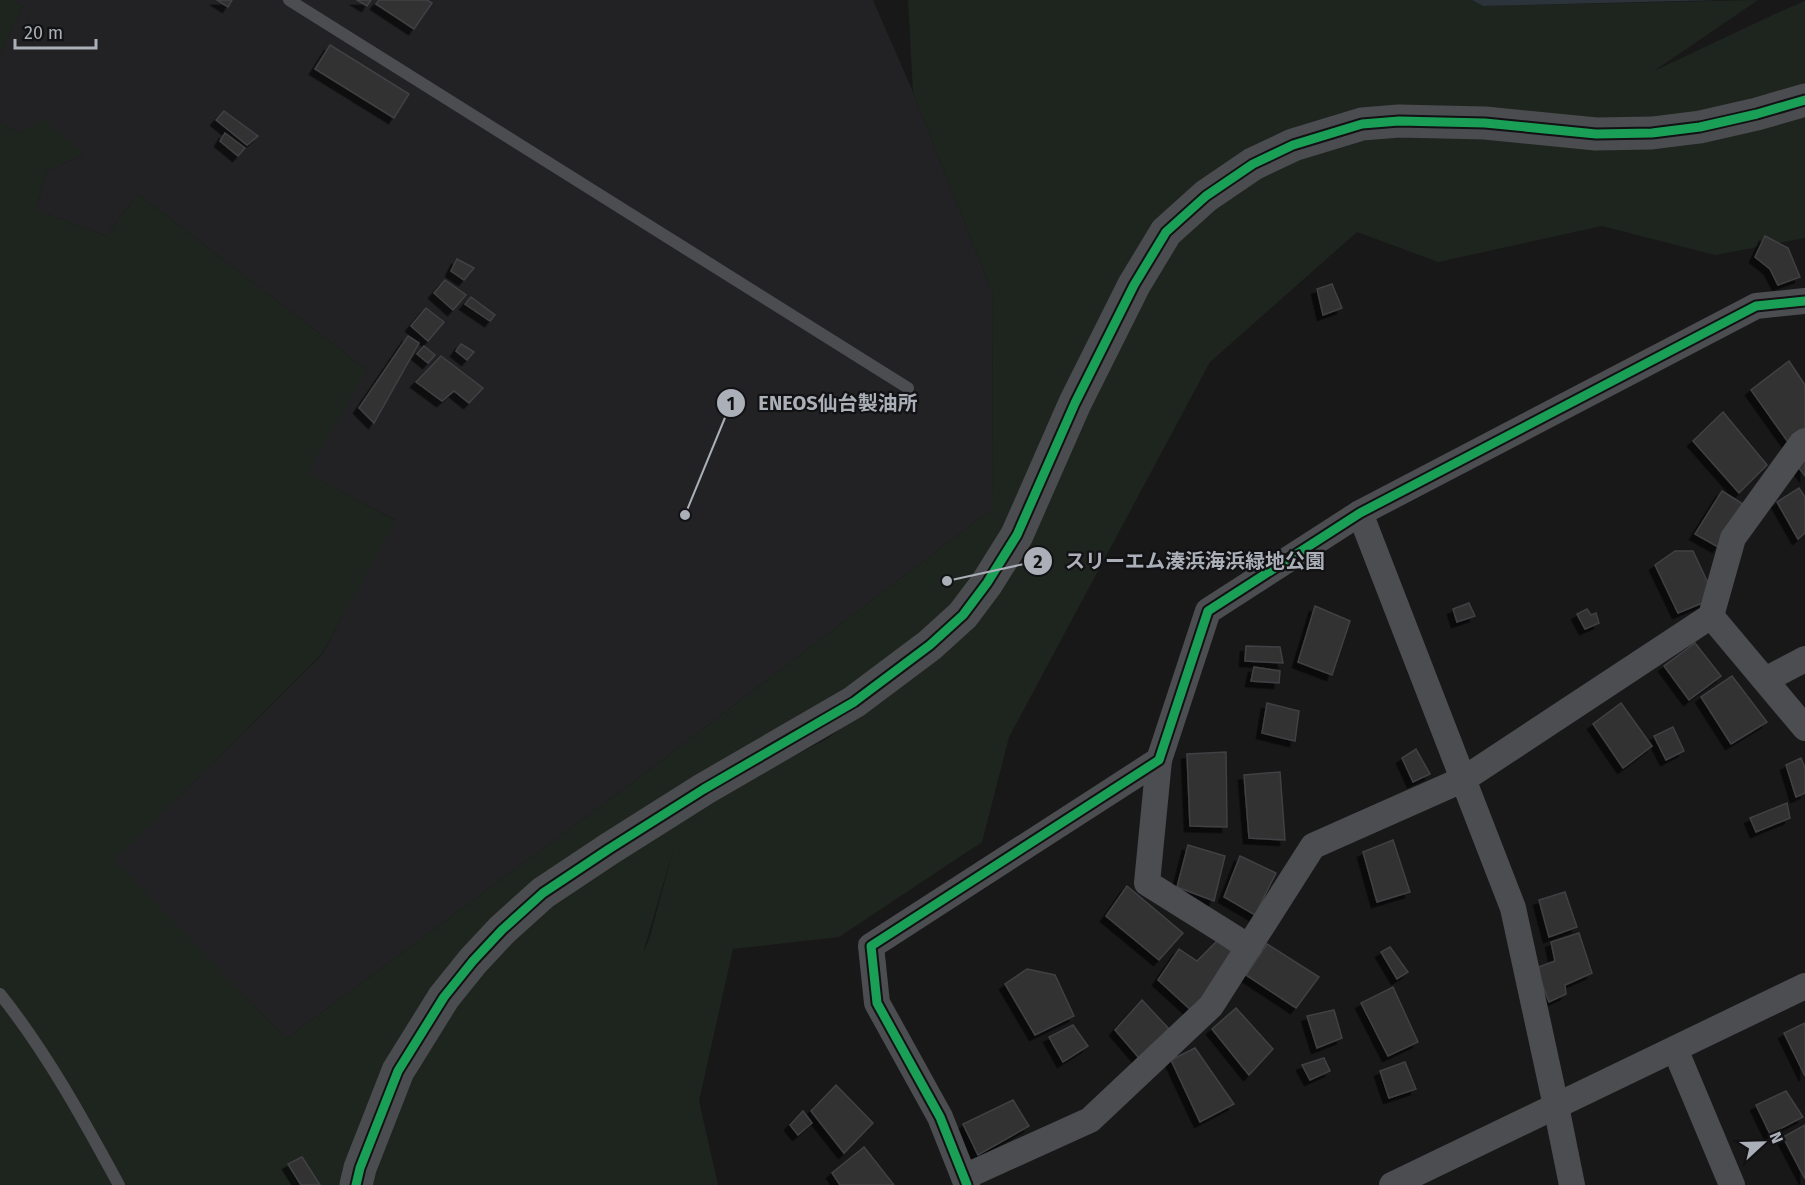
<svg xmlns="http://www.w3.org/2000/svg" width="1805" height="1185" font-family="'Fira Sans','Noto Sans JP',sans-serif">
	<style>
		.built { fill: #222224 }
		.green { fill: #1e251f; fill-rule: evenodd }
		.water { fill: #2c333a }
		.building { fill: #313132; stroke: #404144; stroke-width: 1.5; filter: url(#shadow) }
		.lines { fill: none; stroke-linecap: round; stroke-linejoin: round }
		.lane { stroke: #4c4d51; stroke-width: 12 }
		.street { stroke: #4c4d51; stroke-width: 26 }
		.secondary { stroke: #4b4c4f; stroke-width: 33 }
		.cycleway-casing { stroke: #121214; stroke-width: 13 }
		.cycleway { stroke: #1a9f57; stroke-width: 9 }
		.leader { fill: none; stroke: #aaafb8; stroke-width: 2 }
		.callout-dot { fill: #aaafb8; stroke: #121214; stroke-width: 2 }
		.mark-label { font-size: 18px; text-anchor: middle; font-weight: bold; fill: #111 }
		.callout-label { font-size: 20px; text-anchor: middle; font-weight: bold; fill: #aaafb8; stroke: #121214; stroke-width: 4.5; stroke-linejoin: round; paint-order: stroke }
	</style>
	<defs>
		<filter id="shadow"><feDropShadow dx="-5.5" dy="5.5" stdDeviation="0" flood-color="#0009"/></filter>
	</defs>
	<rect width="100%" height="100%" fill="#181818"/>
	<polygon class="built" points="13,0 873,0 913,92 993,294 992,509 637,779 286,1039 114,860 321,656 395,520 306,473 367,370 138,194 106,236 36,210 47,171 84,154 19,133 0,122 0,54 23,7"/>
	<g class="green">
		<polygon points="0,0 13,0 23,7 0,54"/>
		<path d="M 908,0 L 1472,0 L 1483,6 L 1758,0 L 1654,71 L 1777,13 L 1805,1 L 1805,238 L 1715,255 L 1602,226 L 1438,262 L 1357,232 L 1210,362 L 1009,737 L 982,842 L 839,937 L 733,949 L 699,1101 L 718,1185 L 0,1185 L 0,122 L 19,133 L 43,119 L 84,154 L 47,171 L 36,210 L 106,236 L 138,194 L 367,370 L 307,473 L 396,521 L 321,655 L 115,860 L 286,1039 L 637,779 L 992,509 L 993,294 L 913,92 ZM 951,642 L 827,739 L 686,809 ZM 674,847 L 649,940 L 643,953 Z"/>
	</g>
	<polygon class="water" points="1472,0 1720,0 1483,6"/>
	<g class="building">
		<polygon points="217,0 232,0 228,7"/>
		<polygon points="357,0 371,0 367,6"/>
		<polygon points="379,0 427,0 432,3 414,29 376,4"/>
		<polygon points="330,45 409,94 394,118 315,69"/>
		<polygon points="224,111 258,136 247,145 216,120"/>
		<polygon points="225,133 245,148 238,156 220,141"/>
		<polygon points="1765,236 1788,248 1800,277 1778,285 1770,269 1755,257"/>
		<polygon points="457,259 474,268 464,280 451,271"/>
		<polygon points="445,280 466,295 453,310 434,293"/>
		<polygon points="1332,284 1342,308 1323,315 1317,289"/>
		<polygon points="471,297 495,315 490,321 465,304"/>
		<polygon points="426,308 444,322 428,341 411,326"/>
		<polygon points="408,336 419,343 374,423 359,408"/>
		<polygon points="461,344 474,352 467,360 456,351"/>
		<polygon points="424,346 435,355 428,363 417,354"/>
		<polygon points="441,356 483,388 469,403 454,391 442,401 416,382"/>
		<polygon points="1789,361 1805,385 1805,429 1788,442 1751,390"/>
		<polygon points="1723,412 1767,465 1739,493 1693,441"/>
		<polygon points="1805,457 1805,476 1796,464"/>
		<polygon points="1799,488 1805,497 1805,533 1798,539 1777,502"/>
		<polygon points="1722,491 1743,504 1718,547 1695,534"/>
		<polygon points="1675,551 1693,551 1708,583 1705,602 1678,613 1655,565"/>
		<polygon points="1469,603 1475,616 1457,622 1453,609"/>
		<polygon points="1315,606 1350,621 1332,675 1298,662"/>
		<polygon points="1587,609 1591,615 1596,613 1599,623 1585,629 1577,614"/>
		<polygon points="1695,643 1721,676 1689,700 1664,666"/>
		<polygon points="1246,646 1280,647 1283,663 1245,661"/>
		<polygon points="1254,667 1280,671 1279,683 1251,681"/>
		<polygon points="1732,676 1767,722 1731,744 1701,697"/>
		<polygon points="1267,703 1299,711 1295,741 1262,733"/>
		<polygon points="1621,703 1652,746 1623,768 1593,724"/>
		<polygon points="1673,727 1684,751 1666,760 1654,736"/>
		<polygon points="1416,749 1430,774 1413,782 1402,758"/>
		<polygon points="1226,752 1227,827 1190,826 1187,754"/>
		<polygon points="1801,758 1805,768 1805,793 1796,797 1786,765"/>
		<polygon points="1280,772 1285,840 1249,838 1244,775"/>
		<polygon points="1787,803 1790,818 1756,832 1750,818"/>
		<polygon points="1393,840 1410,892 1377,902 1363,852"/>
		<polygon points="1188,845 1225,856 1214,901 1177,887"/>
		<polygon points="1240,856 1276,873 1255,915 1224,897"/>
		<polygon points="1127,886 1183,933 1159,960 1106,916"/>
		<polygon points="1565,892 1577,927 1549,937 1539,900"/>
		<polygon points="1579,933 1592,973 1565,985 1566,994 1549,1002 1536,968 1555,961 1551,942"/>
		<polygon points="1217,941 1236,955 1193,1012 1158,980 1179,949 1197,961"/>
		<polygon points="1267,944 1319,977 1296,1008 1246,975"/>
		<polygon points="1390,947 1408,972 1397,979 1381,952"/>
		<polygon points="1027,969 1055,975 1074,1016 1035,1035 1005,984"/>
		<polygon points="1393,987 1418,1042 1388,1056 1361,1003"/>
		<polygon points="1142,1000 1170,1030 1139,1058 1115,1030"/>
		<polygon points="1236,1008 1273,1049 1249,1075 1212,1029"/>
		<polygon points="1334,1010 1342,1038 1317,1048 1307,1016"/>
		<polygon points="1805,1023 1805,1076 1784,1033"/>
		<polygon points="1073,1025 1088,1046 1063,1062 1049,1037"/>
		<polygon points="1195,1048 1234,1104 1200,1122 1171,1060"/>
		<polygon points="1324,1058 1330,1071 1310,1080 1302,1065"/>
		<polygon points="1405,1062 1416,1089 1389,1098 1380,1071"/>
		<polygon points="836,1085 873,1123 844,1153 811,1111"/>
		<polygon points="1786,1091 1803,1117 1770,1134 1756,1105"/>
		<polygon points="1013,1100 1029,1126 978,1155 963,1124"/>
		<polygon points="803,1111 812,1123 798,1135 790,1125"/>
		<polygon points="1805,1125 1805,1179 1783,1137"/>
		<polygon points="864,1147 894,1185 840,1185 832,1173"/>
		<polygon points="302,1157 320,1185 301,1185 288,1164"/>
	</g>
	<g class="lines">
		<g class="lane">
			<polyline points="289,0 908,388"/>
			<path d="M 0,994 C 47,1053 83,1119 119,1185"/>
		</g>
		<g class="street">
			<polyline points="1360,513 1513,908 1556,1106 1572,1185"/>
			<polyline points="1711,616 1805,728"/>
			<polyline points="1765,680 1805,659"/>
			<polyline points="1159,760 1147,883 1249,947"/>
			<polyline points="1675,1049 1732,1185"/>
			<polyline points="964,1177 1090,1120 1211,1006 1313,846 1464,779 1711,616 1733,538 1801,444 1805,441"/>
			<polyline points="967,1185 940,1117 877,1003 871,946 1159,760 1208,611 1360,513 1756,306 1805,301"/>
			<polyline points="1392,1185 1805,986"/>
		</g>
		<polyline class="secondary" points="356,1185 360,1168 398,1071 444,997 473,961 502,930 543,893 609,849 704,789 854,702 930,645 963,615 987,583 1017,535 1075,403 1134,285 1166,232 1206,196 1253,164 1293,145 1362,124 1399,121 1485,123 1596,134 1652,133 1700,127 1757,114 1805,100"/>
		<g class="cycleway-casing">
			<g id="cycleway">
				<polyline points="356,1185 360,1168 398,1071 444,997 473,961 502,930 543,893 609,849 704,789 854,702 930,645 963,615 987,583 1017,535 1075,403 1134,285 1166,232 1206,196 1253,164 1293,145 1362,124 1399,121 1485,123 1596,134 1652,133 1700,127 1757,114 1805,100"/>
				<polyline points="967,1185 940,1117 877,1003 871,946 1159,760 1208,611 1360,513 1756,306 1805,301"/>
			</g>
		</g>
		<use href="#cycleway" class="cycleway"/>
	</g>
	<path class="leader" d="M685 515L731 403M947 581L1038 561"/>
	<g class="callout-dot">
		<circle cx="685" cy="515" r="6"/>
		<circle cx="947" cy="581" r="6"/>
		<circle cx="731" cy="403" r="15"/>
		<circle cx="1038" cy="561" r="15"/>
	</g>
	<g class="mark-label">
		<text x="731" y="410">1</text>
		<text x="1038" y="568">2</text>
	</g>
	<g class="callout-label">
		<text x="838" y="410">ENEOS仙台製油所</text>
		<text x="1195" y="568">スリーエム湊浜海浜緑地公園</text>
	</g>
	<g transform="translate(1763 1143) rotate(68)" stroke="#121214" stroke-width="4.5" paint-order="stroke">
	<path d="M0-4.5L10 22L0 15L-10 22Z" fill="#aaafb8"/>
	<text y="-9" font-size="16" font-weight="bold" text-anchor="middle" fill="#aaafb8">N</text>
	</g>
	<path d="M15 39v9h81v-9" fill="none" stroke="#aaafb8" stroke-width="3"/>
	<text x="24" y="39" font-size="18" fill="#aaafb8" stroke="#121214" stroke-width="4.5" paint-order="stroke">20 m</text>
</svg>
